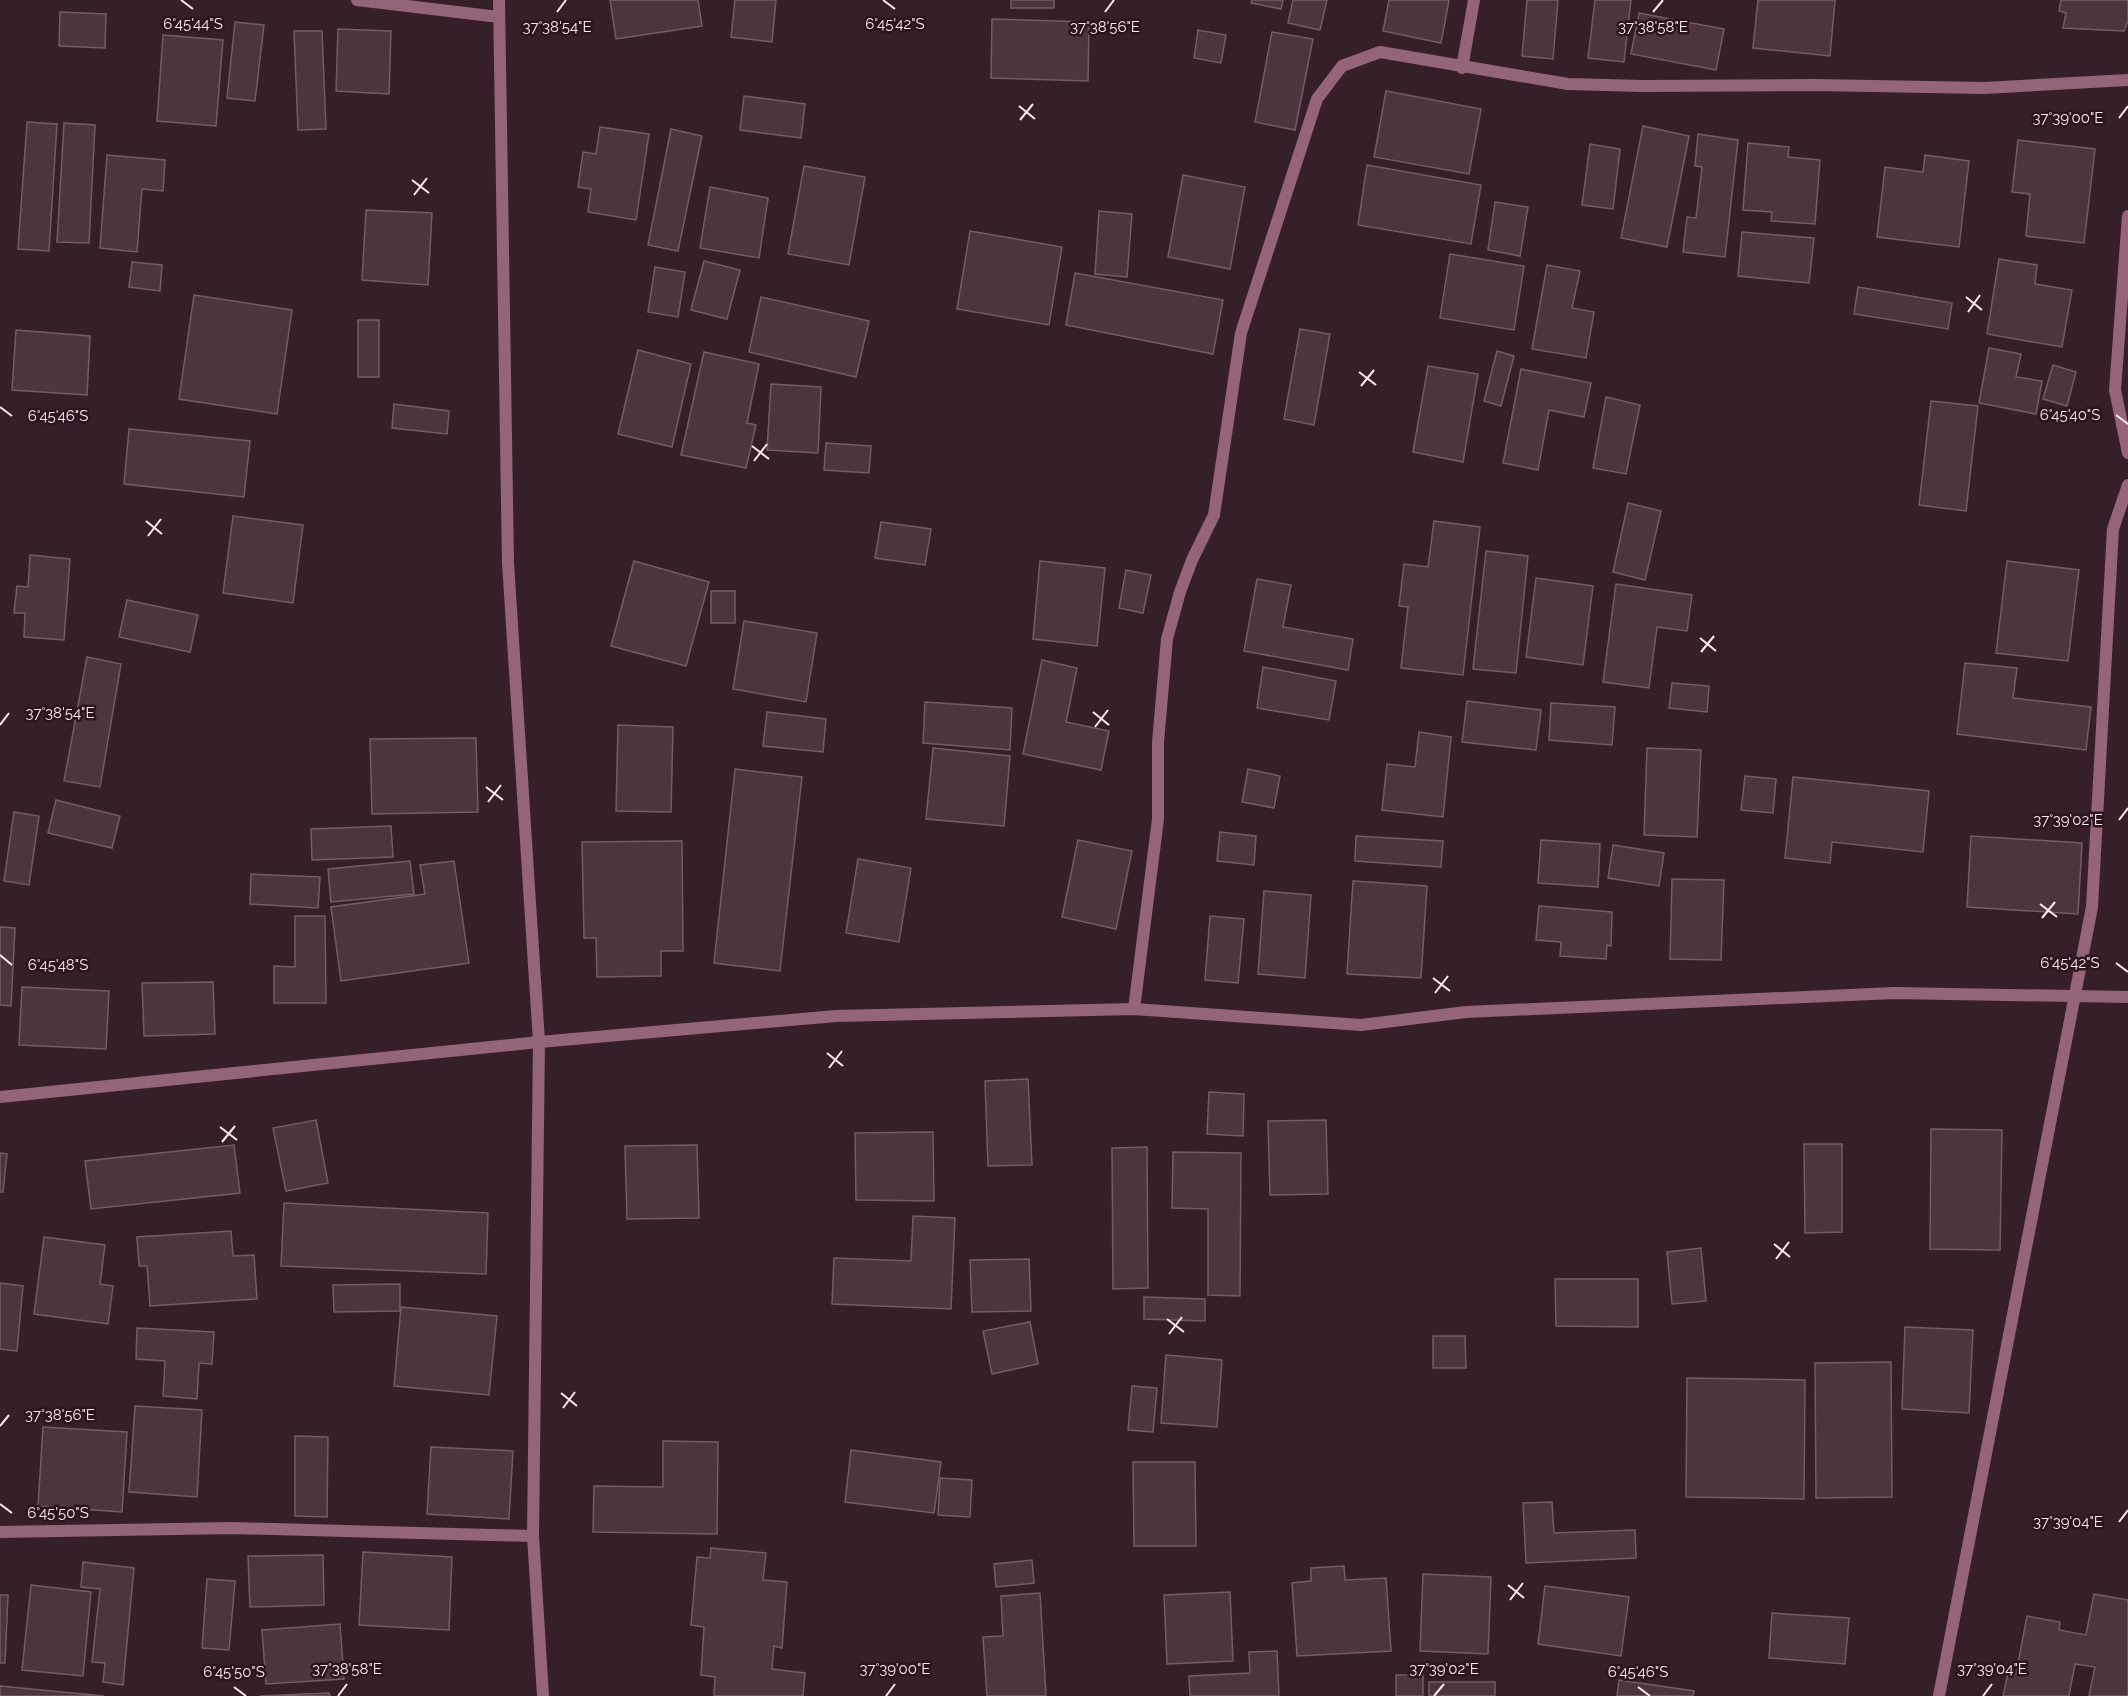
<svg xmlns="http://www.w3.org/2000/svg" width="2128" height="1696" font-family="Raleway,sans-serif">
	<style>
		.building { fill: #4e343f; stroke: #775a66; stroke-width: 1.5 }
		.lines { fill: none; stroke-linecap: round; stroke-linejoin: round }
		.minor { stroke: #946579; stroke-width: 12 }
		.ticks { fill: none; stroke: #fbeaf0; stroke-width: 2 }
		.ticks-label { font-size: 15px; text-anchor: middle; fill: #fbeaf0; stroke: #2d1520; stroke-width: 5; stroke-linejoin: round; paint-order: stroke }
	</style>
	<rect width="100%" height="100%" fill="#371f2a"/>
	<g class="building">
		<polygon points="610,0 698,0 702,26 616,39"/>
		<polygon points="735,0 776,0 772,42 731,37"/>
		<rect x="1011" y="0" width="43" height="8"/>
		<polygon points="1252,0 1283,0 1281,9 1251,3"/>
		<polygon points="1293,0 1327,0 1320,30 1288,23"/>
		<polygon points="1389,0 1449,0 1441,43 1383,31"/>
		<polygon points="1527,0 1558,0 1553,59 1522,56"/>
		<polygon points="1595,0 1631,0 1624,62 1588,58"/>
		<polygon points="1758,0 1835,0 1830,56 1753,48"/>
		<polygon points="2061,0 2128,0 2128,21 2124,31 2063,28 2066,13 2059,11"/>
		<polygon points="60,12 106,14 105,48 59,46"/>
		<polygon points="1639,13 1724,29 1716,70 1631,54"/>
		<polygon points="992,19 1089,22 1088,81 991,78"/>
		<polygon points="235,22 264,25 255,101 227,98"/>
		<polygon points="338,29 391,31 389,94 336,91"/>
		<polygon points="1198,30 1226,35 1221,63 1194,58"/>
		<polygon points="294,31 322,31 326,129 298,130"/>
		<polygon points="1272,32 1313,39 1295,130 1255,122"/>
		<polygon points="163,35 223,40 216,126 157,121"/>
		<polygon points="1386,91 1481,109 1469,174 1374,157"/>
		<polygon points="744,96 805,104 801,138 740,130"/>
		<polygon points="27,122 57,124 49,251 18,249"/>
		<polygon points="64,123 95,125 89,243 57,242"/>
		<polygon points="1643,126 1689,136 1667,247 1621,238"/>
		<polygon points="600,127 649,134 636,220 588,212 591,189 578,187 583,152 596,154"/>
		<polygon points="671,129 702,136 678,251 648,245"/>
		<polygon points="1698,134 1738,140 1725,257 1683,252 1687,217 1696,218 1702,167 1695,166"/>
		<polygon points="2018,140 2095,149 2084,243 2026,236 2030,194 2012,192"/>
		<polygon points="1748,143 1789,147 1788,157 1820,160 1815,224 1771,221 1772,212 1743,210"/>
		<polygon points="1590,144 1620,149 1613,209 1582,205"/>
		<polygon points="107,155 165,160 163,191 142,189 137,252 100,248"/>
		<polygon points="1925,155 1969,161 1959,247 1877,237 1885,167 1923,172"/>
		<polygon points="1367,165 1481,185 1471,244 1358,225"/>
		<polygon points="804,166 865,177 849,265 788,254"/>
		<polygon points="1183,175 1245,187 1230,269 1168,257"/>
		<polygon points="710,187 768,198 759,258 700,248"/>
		<polygon points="1495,202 1528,207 1520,256 1488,250"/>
		<polygon points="366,210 432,213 428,285 362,280"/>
		<polygon points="1099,211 1132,214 1127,277 1095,274"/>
		<polygon points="970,231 1062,247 1049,325 957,309"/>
		<polygon points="1742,232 1814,238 1809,283 1738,276"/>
		<polygon points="1450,254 1524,266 1514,330 1440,318"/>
		<polygon points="1999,259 2037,265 2035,284 2072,290 2062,347 1987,334"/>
		<polygon points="704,261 740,270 727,319 691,310"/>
		<polygon points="132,262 162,265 160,291 129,287"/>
		<polygon points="1547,265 1580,271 1572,308 1594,312 1586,358 1532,349"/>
		<polygon points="655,267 685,272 678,317 648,312"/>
		<polygon points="1075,273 1223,300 1213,354 1066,325"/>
		<polygon points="1858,287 1952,303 1948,329 1854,314"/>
		<polygon points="194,295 292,310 277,414 179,399"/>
		<polygon points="761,297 869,321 856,377 749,352"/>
		<rect x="358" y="320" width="21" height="57"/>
		<polygon points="1300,329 1330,334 1314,425 1284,419"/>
		<polygon points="16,330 90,336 87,395 12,390"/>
		<polygon points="1989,348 2021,354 2016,377 2042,381 2036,414 1979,403"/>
		<polygon points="638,350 691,364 672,447 618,434"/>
		<polygon points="1497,351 1514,356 1501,406 1484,401"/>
		<polygon points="704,352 759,364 747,423 756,425 746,468 681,455"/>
		<polygon points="2053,365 2076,372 2067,406 2043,399"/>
		<polygon points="1428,366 1478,374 1463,462 1413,452"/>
		<polygon points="1521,369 1591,383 1584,417 1549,410 1538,470 1503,463"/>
		<polygon points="771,384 821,387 818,453 767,450"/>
		<polygon points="1606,397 1640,405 1626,474 1593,468"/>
		<polygon points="1931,401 1978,406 1966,511 1919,505"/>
		<polygon points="394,404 449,411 447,434 392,428"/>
		<polygon points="129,429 250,441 244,497 124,484"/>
		<polygon points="826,443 871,446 869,473 824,470"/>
		<polygon points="1628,503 1661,511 1645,580 1613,572"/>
		<polygon points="233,516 303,525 293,603 223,593"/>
		<polygon points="1434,521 1480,527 1463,675 1401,668 1408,607 1399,606 1404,564 1428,567"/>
		<polygon points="881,522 931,529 925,565 875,558"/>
		<polygon points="1486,551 1528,556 1516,673 1473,669"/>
		<polygon points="30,555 70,559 64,640 24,637 25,613 14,613 17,586 28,587"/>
		<polygon points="634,561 709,582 686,666 611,646"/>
		<polygon points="1040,561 1105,568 1097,646 1033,639"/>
		<polygon points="2007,561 2079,570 2068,661 1996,653"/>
		<polygon points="1126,570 1151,575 1143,613 1119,608"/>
		<polygon points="1536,578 1593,586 1583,665 1526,657"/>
		<polygon points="1257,579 1291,585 1283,627 1353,639 1348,670 1244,651"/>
		<polygon points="1616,584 1692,595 1687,631 1657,627 1649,688 1603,682"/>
		<rect x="711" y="591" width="24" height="32"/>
		<polygon points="127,600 198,615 190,652 119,637"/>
		<polygon points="744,621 817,633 806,702 733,689"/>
		<polygon points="87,657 121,664 100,787 64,781"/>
		<polygon points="1042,660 1077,668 1066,722 1109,731 1101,770 1023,754"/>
		<polygon points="1965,663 2017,668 2013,698 2091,707 2086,750 1957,734"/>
		<polygon points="1263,667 1336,681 1329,720 1257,708"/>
		<polygon points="1672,683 1709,686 1707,712 1669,708"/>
		<polygon points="1467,701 1541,710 1536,750 1462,742"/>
		<polygon points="925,702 1012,708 1010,750 923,743"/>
		<polygon points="1551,703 1615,707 1612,745 1549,740"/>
		<polygon points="767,712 826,719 823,752 763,746"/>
		<polygon points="618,725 673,727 671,812 616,811"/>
		<polygon points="1419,732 1451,737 1443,817 1382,810 1387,764 1415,767"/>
		<polygon points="476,738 478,812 372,814 370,739"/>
		<polygon points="933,748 1010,756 1004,826 926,819"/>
		<polygon points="1647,748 1701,750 1697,837 1644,835"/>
		<polygon points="735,769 802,777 780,971 714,963"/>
		<polygon points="1248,769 1280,776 1274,808 1242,802"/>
		<polygon points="1745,776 1776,779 1773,813 1741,810"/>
		<polygon points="1793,777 1929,791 1923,852 1832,842 1830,863 1785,858"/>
		<polygon points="56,800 120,816 112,848 48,833"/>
		<polygon points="14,812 39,816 29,885 4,881"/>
		<polygon points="391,826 393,857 312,860 311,829"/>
		<polygon points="1220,832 1256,836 1254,865 1217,861"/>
		<polygon points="1356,836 1443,841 1441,867 1355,861"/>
		<polygon points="1971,836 2082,843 2078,914 1967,907"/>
		<polygon points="1078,840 1132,851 1116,929 1062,917"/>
		<polygon points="1541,840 1600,844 1598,887 1538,883"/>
		<polygon points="682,841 683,951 661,951 661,976 597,977 596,938 584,938 582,842"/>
		<polygon points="1613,845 1664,853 1659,886 1608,878"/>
		<polygon points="858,859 911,868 899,942 846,933"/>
		<polygon points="410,861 414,894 331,902 328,869"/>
		<polygon points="454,861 469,963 341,981 331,907 425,894 420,865"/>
		<polygon points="251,874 320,877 318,908 250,904"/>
		<polygon points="1672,879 1724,880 1721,960 1670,959"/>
		<polygon points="1353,881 1427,886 1421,978 1347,974"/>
		<polygon points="1264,891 1311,895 1305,978 1258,974"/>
		<polygon points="1539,906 1612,912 1611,946 1607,945 1606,959 1560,956 1561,942 1536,940"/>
		<polygon points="295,916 325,916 326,1003 274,1003 274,966 295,967"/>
		<polygon points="1210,916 1244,919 1238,983 1205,980"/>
		<polygon points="0,927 15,928 11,1006 0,1005"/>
		<polygon points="213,982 215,1034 144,1036 142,983"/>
		<polygon points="22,987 109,991 106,1049 19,1045"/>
		<polygon points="1028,1079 1032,1165 988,1166 985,1081"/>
		<polygon points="1209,1092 1244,1094 1243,1136 1207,1134"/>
		<polygon points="316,1120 328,1183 286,1191 273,1128"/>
		<polygon points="1326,1120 1328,1194 1270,1195 1268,1121"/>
		<polygon points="1931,1129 2002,1130 2000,1250 1930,1249"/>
		<polygon points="933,1132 934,1201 856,1200 855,1133"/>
		<polygon points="1804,1144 1842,1144 1842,1232 1805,1233"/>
		<polygon points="234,1145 240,1193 91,1209 85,1161"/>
		<polygon points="697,1145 699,1218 627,1219 625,1146"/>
		<polygon points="1147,1147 1148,1288 1113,1289 1112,1148"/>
		<polygon points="1173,1152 1241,1153 1240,1296 1208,1295 1208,1209 1172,1208"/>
		<polygon points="0,1153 7,1154 3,1192 0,1192"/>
		<polygon points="284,1203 488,1213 486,1274 281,1266"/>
		<polygon points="913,1216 955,1218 951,1309 832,1304 834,1258 911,1261"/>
		<polygon points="231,1231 233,1256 254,1255 257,1299 150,1306 147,1266 139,1266 137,1237"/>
		<polygon points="44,1237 105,1245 100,1284 113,1286 108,1324 34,1314"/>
		<polygon points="1701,1248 1706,1301 1672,1304 1667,1252"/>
		<polygon points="1029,1259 1031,1311 972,1312 970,1260"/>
		<polygon points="1555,1279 1638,1279 1638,1327 1556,1326"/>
		<polygon points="0,1283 23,1286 17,1351 0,1349"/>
		<polygon points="400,1284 400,1311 334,1312 333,1285"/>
		<polygon points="1144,1297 1205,1299 1205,1321 1144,1319"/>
		<polygon points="401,1307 497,1316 489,1395 394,1386"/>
		<polygon points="1030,1322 1038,1364 992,1374 983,1331"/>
		<polygon points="1905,1327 1973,1330 1969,1413 1902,1409"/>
		<polygon points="137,1328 214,1332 212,1364 199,1363 197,1399 163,1396 165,1361 136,1359"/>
		<polygon points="1433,1336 1465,1336 1466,1368 1433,1368"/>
		<polygon points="1166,1355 1222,1360 1217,1427 1161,1423"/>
		<polygon points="1891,1362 1892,1497 1816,1498 1815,1363"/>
		<polygon points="1687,1378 1805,1380 1804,1499 1686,1497"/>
		<polygon points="1132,1386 1157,1388 1153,1432 1128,1430"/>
		<polygon points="135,1406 202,1410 197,1497 129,1492"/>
		<polygon points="43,1427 127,1432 122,1512 38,1506"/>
		<polygon points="295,1436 328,1437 327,1517 295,1516"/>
		<polygon points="663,1441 718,1442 717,1534 593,1532 594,1486 663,1487"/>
		<polygon points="431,1447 513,1451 509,1519 427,1514"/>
		<polygon points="851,1450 941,1462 934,1513 845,1502"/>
		<polygon points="1133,1462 1195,1462 1196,1546 1134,1546"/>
		<polygon points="940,1478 972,1480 970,1517 938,1515"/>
		<polygon points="1552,1502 1554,1533 1635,1530 1636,1558 1526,1563 1523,1503"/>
		<polygon points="711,1548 766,1553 763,1580 787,1582 782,1648 774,1646 772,1669 805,1673 803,1696 714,1696 715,1677 701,1675 704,1627 691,1625 697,1557 710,1558"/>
		<polygon points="363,1552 452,1557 449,1630 359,1625"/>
		<polygon points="323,1555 324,1605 250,1607 248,1556"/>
		<polygon points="1032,1560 1034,1583 996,1587 994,1564"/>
		<polygon points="83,1562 134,1568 123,1685 103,1682 105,1663 92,1662 100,1589 81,1587"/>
		<polygon points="1344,1566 1345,1580 1386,1578 1391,1651 1297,1656 1292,1583 1311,1581 1311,1568"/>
		<polygon points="1423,1574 1491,1577 1488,1654 1420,1651"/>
		<polygon points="207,1579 235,1581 229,1650 202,1648"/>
		<polygon points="31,1585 91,1592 83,1676 22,1670"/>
		<polygon points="1545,1586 1629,1597 1621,1656 1538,1644"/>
		<polygon points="1230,1592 1233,1661 1167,1664 1164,1595"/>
		<polygon points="1040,1593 1046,1696 987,1696 983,1637 1003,1636 1001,1596"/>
		<polygon points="2094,1594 2128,1600 2128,1696 2089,1696 2095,1667 2075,1664 2069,1696 2003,1696 2008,1673 2016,1674 2027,1616 2060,1622 2059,1630 2086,1635"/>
		<polygon points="0,1595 8,1595 5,1663 0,1663"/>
		<polygon points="1772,1613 1849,1618 1845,1664 1769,1658"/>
		<polygon points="340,1624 344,1679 266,1684 262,1630"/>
		<polygon points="1277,1651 1279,1696 1190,1696 1189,1676 1250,1673 1249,1652"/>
		<rect x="1396" y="1675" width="27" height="21"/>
		<polygon points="1619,1680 1694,1691 1693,1696 1617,1696"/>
		<rect x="1429" y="1682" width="66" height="14"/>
		<polygon points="0,1686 104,1696 0,1696"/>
		<polygon points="329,1693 330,1696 260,1696"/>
	</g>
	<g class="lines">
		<g class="minor">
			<polyline points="357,0 499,17"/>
			<polyline points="499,0 508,563 539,1042 533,1536 543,1696"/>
			<polyline points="1462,68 1474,0"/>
			<polyline points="2128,216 2115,390 2128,453"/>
			<polyline points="1134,1009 1158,819 1158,742 1167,639 1180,592 1192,560 1214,515 1241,333 1317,99 1342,66 1380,52 1568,84 1643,86 1816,85 1984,88 2128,80"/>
			<polyline points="0,1097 539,1042 836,1016 1134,1009 1361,1025 1466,1012 1894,993 2128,997"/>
			<polyline points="0,1532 232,1528 533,1536"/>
			<polyline points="1939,1696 2092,907 2113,529 2128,485"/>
		</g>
	</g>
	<path class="ticks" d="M 181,0 L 193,9M 883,0 L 895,9M 557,12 L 566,0M 1105,12 L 1114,0M 1653,12 L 1663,0M 1019,106 L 1035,119M 2119,118 L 2128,106M 1020,120 L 1033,104M 412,180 L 429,193M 414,195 L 427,178M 1966,297 L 1982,310M 1968,312 L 1980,295M 1359,372 L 1376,385M 1361,386 L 1374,370M 0,407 L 12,416M 2116,415 L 2128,424M 752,446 L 769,459M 754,461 L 767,444M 146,521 L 162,534M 148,536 L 161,519M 1700,638 L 1716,651M 1701,652 L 1714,636M 1093,712 L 1109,725M 0,725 L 9,713M 1095,727 L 1108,710M 486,787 L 503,800M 488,802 L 501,785M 2119,820 L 2128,808M 2040,904 L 2057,917M 2042,918 L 2055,902M 0,955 L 12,965M 2116,963 L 2128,972M 1433,978 L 1450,991M 1435,993 L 1448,976M 827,1053 L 843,1066M 829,1068 L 842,1051M 220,1127 L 237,1140M 222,1142 L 235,1126M 1774,1244 L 1790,1257M 1776,1259 L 1789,1242M 1167,1319 L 1184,1332M 1169,1334 L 1182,1317M 561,1393 L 577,1406M 563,1408 L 575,1392M 0,1426 L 9,1415M 0,1504 L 12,1513M 2119,1522 L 2128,1510M 1508,1585 L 1524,1598M 1510,1600 L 1523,1583M 234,1687 L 246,1696M 1638,1687 L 1650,1696M 338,1696 L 347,1684M 886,1696 L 895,1684M 1434,1696 L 1444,1684M 1983,1696 L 1992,1684"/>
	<g class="ticks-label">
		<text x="193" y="29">6°45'44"S</text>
		<text x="895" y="29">6°45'42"S</text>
		<text x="557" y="32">37°38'54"E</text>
		<text x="1105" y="32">37°38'56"E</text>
		<text x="1653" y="32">37°38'58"E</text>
		<text x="2068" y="123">37°39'00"E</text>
		<text x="2070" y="420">6°45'40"S</text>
		<text x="58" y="421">6°45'46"S</text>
		<text x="60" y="718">37°38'54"E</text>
		<text x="2068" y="825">37°39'02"E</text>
		<text x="2070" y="968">6°45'42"S</text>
		<text x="58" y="970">6°45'48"S</text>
		<text x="60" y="1420">37°38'56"E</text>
		<text x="58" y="1518">6°45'50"S</text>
		<text x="2068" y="1527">37°39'04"E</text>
		<text x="347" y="1674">37°38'58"E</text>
		<text x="895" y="1674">37°39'00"E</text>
		<text x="1444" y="1674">37°39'02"E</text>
		<text x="1992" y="1674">37°39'04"E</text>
		<text x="234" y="1677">6°45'50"S</text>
		<text x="1638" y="1677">6°45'46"S</text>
	</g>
</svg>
